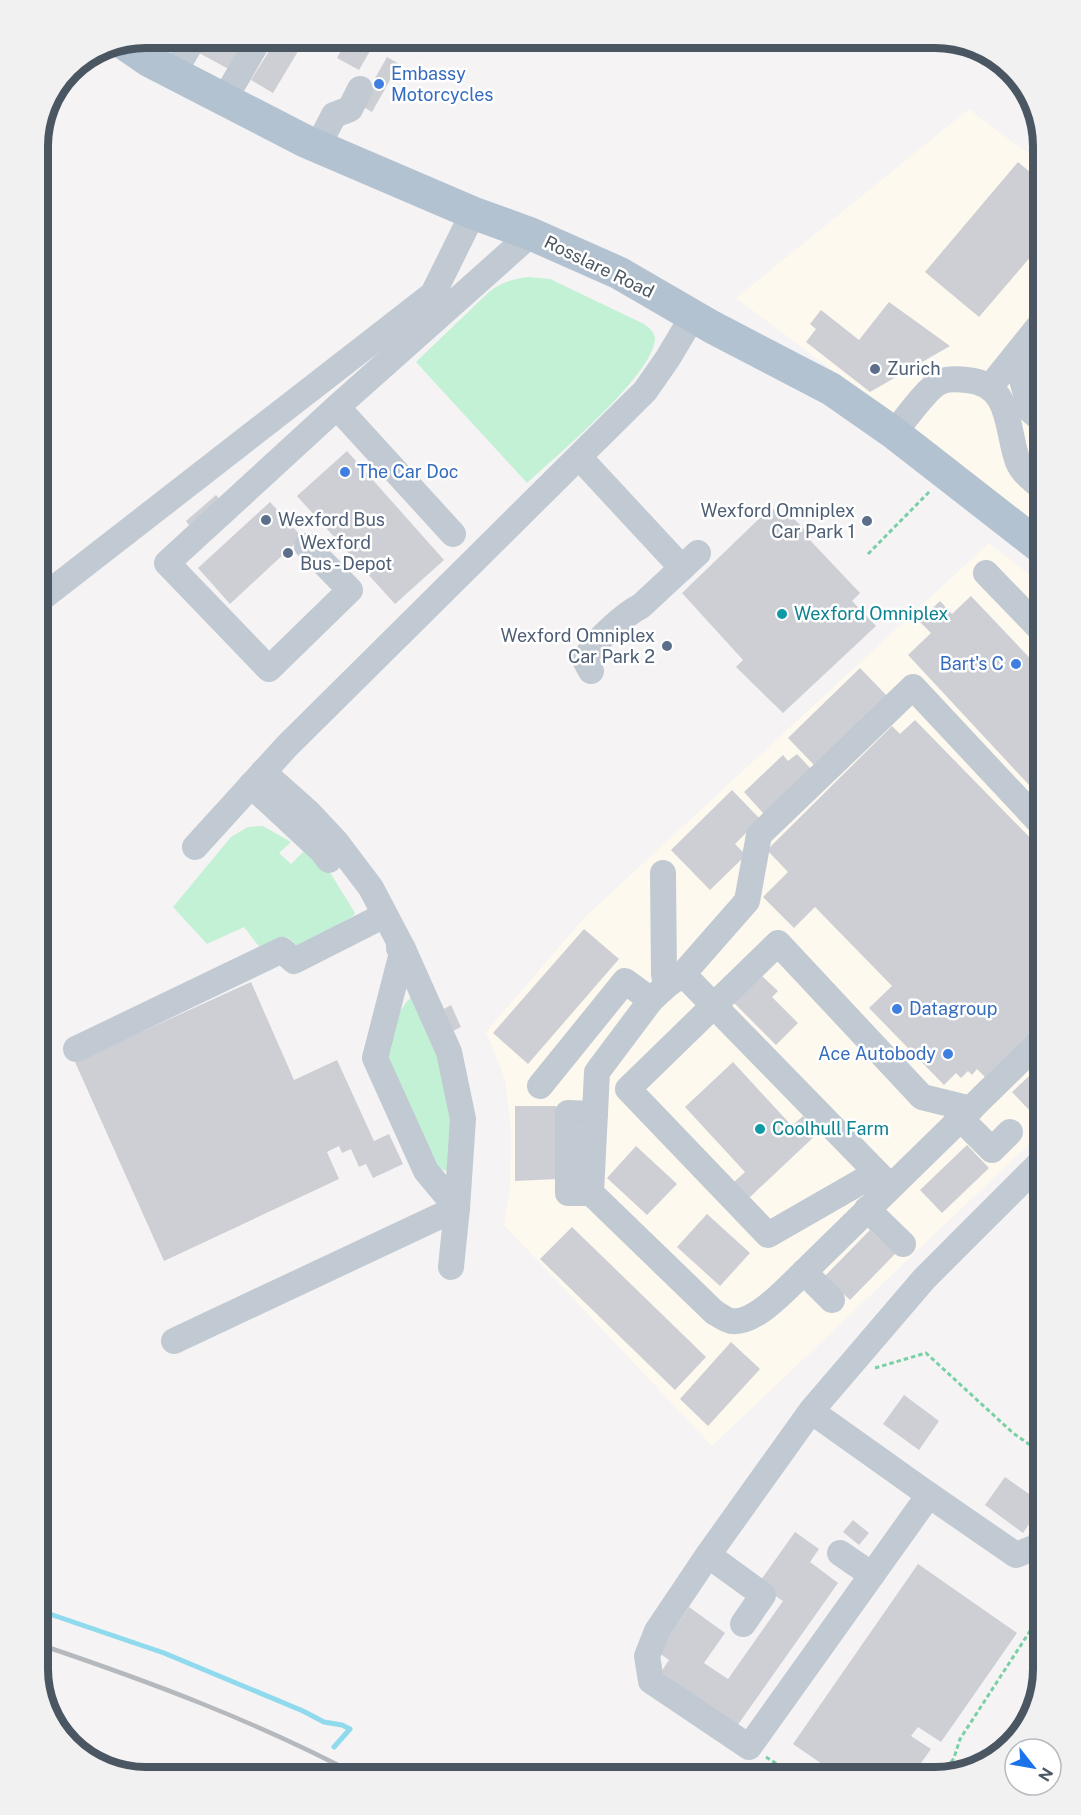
<svg xmlns="http://www.w3.org/2000/svg" width="1081" height="1815" font-family="'Public Sans',sans-serif">
	<style>
		.commercial { fill: #fdf9ef }
		.green { fill: #c3f1d5 }
		.lines { fill: none; stroke-linecap: round; stroke-linejoin: round }
		.stream { stroke: #90daee; stroke-width: 5 }
		.building { fill: #cdcfd5 }
		.path { stroke: #7ad0a6; stroke-width: 3; stroke-dasharray: 4.5 3; stroke-linecap: butt }
		.minor { stroke: #c1cad2; stroke-width: 26 }
		.major { stroke: #b3c2d1; stroke-width: 33 }
		.rail { stroke: #b5b8bd; stroke-width: 4.5 }
		.shop-dot { fill: #3f7fe0; stroke: #fff; stroke-width: 2 }
		.service-dot { fill: #5c6f8a; stroke: #fff; stroke-width: 2 }
		.culture-dot { fill: #0f9aa8; stroke: #fff; stroke-width: 2 }
		.labels { text-anchor: middle; stroke-width: 5; stroke-linejoin: round; paint-order: stroke }
		.shop-label { font-size: 18px; fill: #366cbe; stroke: #fff; text-anchor: start }
		.street-label { font-size: 18px; fill: #4a5661; stroke: #fff }
		.service-label { font-size: 18px; fill: #4e5e75; stroke: #fff; text-anchor: start }
		.culture-label { font-size: 18px; fill: #0d838f; stroke: #fff; text-anchor: start }
		.rim { fill: none; stroke: #4a5661; stroke-width: 8 }
	</style>
	<rect width="100%" height="100%" fill="#f5f3f3"/>
	<g class="commercial">
		<polygon points="969,109 1001,134 1043,163 1043,528 736,298"/>
		<polygon points="989,543 1043,585 1043,1131 712,1446 504,1225 510,1188 511,1129 505,1079 486,1032 584,918"/>
	</g>
	<g class="green">
		<path d="M 528,277 L 550,279 L 644,324 C 649,328 654,331 655,338 C 655,374 555,457 527,483 L 416,362 L 490,291 C 503,282 513,279 528,277 Z"/>
		<polygon points="263,826 291,842 279,853 291,864 305,850 323,865 331,874 355,913 353,916 301,946 297,946 288,937 261,949 244,927 207,944 173,907 231,837 248,827"/>
		<path d="M 413,996 L 418,998 L 452,1101 L 448,1169 L 445,1171 L 435,1165 L 386,1052 C 390,1036 399,1005 413,996 Z"/>
	</g>
	<g class="lines">
		<g class="stream">
			<polyline points="38,1610 164,1653 303,1711 324,1722 342,1725 350,1729 334,1747"/>
			<polyline points="305,1777 321,1767"/>
		</g>
	</g>
	<g class="building">
		<polygon points="207,38 210,38 243,55 234,72 199,53"/>
		<polygon points="272,38 306,38 273,93 251,80 274,43"/>
		<polygon points="348,38 363,38 374,44 359,70 337,58"/>
		<polygon points="387,57 399,64 372,112 360,105"/>
		<polygon points="1018,162 1043,183 1043,252 1038,248 979,317 925,272"/>
		<polygon points="889,302 950,346 870,392 806,342 816,329 810,324 821,310 859,340"/>
		<polygon points="347,451 444,560 395,604 297,496"/>
		<polygon points="216,495 221,501 191,528 186,521"/>
		<polygon points="270,502 302,537 230,604 198,568"/>
		<polygon points="774,509 794,519 809,534 806,536 860,593 852,601 876,626 783,713 736,667 743,660 682,593 764,514"/>
		<polygon points="971,596 1043,672 1043,800 908,655 931,633 919,621 940,601 952,614"/>
		<polygon points="860,668 888,697 816,767 788,738"/>
		<polygon points="915,720 1043,851 1043,1020 985,1077 977,1069 972,1075 968,1071 961,1078 956,1073 944,1085 869,1008 892,986 815,907 794,928 763,897 788,872 767,850 892,726 900,734"/>
		<polygon points="797,754 812,770 765,815 744,792 783,755 788,761"/>
		<polygon points="732,790 760,819 735,844 746,855 710,890 671,850"/>
		<polygon points="584,929 619,959 528,1064 493,1033"/>
		<polygon points="762,976 778,991 772,997 798,1023 776,1045 733,1002"/>
		<polygon points="251,982 294,1080 337,1060 374,1141 389,1134 403,1164 373,1178 366,1164 359,1167 351,1149 342,1153 339,1146 327,1152 339,1179 164,1261 75,1062"/>
		<polygon points="451,1005 461,1027 453,1031 444,1009"/>
		<polygon points="733,1062 792,1126 803,1116 818,1133 749,1198 734,1182 745,1172 685,1107"/>
		<polygon points="1043,1063 1043,1113 1036,1106 1030,1111 1012,1092"/>
		<polygon points="515,1106 556,1106 557,1179 515,1181"/>
		<polygon points="967,1145 989,1168 942,1213 920,1190"/>
		<polygon points="636,1146 677,1184 647,1215 607,1178"/>
		<polygon points="707,1214 750,1253 720,1286 677,1247"/>
		<polygon points="572,1227 706,1357 675,1390 540,1259"/>
		<polygon points="870,1230 895,1254 850,1300 825,1276"/>
		<polygon points="731,1342 760,1369 708,1426 680,1399"/>
		<polygon points="904,1395 939,1421 919,1450 883,1424"/>
		<polygon points="1005,1477 1043,1504 1023,1533 985,1505"/>
		<polygon points="853,1520 869,1533 859,1545 843,1532"/>
		<polygon points="795,1532 819,1549 810,1562 838,1583 737,1726 661,1672 669,1660 658,1652 689,1607 725,1633 704,1663 728,1679 783,1601 758,1584"/>
		<polygon points="918,1564 1017,1633 941,1742 918,1727 911,1736 931,1749 911,1777 841,1777 793,1744"/>
	</g>
	<g class="lines">
		<g class="path">
			<polyline points="868,554 930,491"/>
			<polyline points="875,1368 926,1353 1013,1433 1043,1454"/>
			<polyline points="766,1757 797,1777"/>
			<polyline points="943,1775 954,1758 960,1739 1030,1631 1035,1581 1043,1570"/>
		</g>
		<g class="minor">
			<polyline points="148,60 158,38"/>
			<polyline points="174,72 194,38"/>
			<polyline points="227,99 232,86 258,41 251,38"/>
			<polyline points="318,146 334,115 350,109 360,89"/>
			<polyline points="1015,356 1031,411 1043,421"/>
			<polyline points="990,387 1043,321"/>
			<polyline points="337,407 453,534"/>
			<path d="M 894,433 C 903,422 928,387 940,382 C 948,378 959,379 967,380 C 1013,384 1006,431 1018,462 C 1023,473 1034,482 1043,488"/>
			<polyline points="579,457 682,568"/>
			<polyline points="307,546 350,590 269,669 167,563 337,407 531,234"/>
			<polyline points="986,573 1043,632"/>
			<polyline points="38,601 433,294 473,213"/>
			<path d="M 591,671 L 585,660 C 591,644 625,614 641,606 L 698,553"/>
			<polyline points="263,772 308,812 337,843 371,888 403,949 449,1052 463,1119 457,1208 451,1267"/>
			<polyline points="251,785 322,851 329,860"/>
			<polyline points="195,847 287,746 645,391 668,358 693,316"/>
			<polyline points="663,873 664,974 666,986"/>
			<polyline points="399,948 403,949 375,1058 426,1171 457,1208"/>
			<polyline points="683,974 888,1184"/>
			<path d="M 1043,1038 L 804,1272 C 788,1287 755,1325 731,1321 C 726,1320 719,1315 714,1312 L 591,1193 L 597,1072 L 651,1000 L 666,986 L 683,974 L 747,901 L 759,835 L 913,687 L 1043,826"/>
			<polyline points="76,1049 282,950 294,961 375,920"/>
			<polyline points="540,1086 625,981 651,1000"/>
			<polyline points="961,1119 992,1150 1010,1132"/>
			<polyline points="876,1173 768,1235 628,1089 778,943 922,1097 971,1109"/>
			<polyline points="591,1193 568,1193 568,1113 595,1114"/>
			<polyline points="867,1209 903,1244"/>
			<polyline points="804,1272 832,1300"/>
			<polyline points="174,1341 457,1208"/>
			<polyline points="811,1411 708,1555 657,1631 647,1656 651,1681 749,1747 929,1495 811,1411 924,1279 1043,1160"/>
			<polyline points="929,1495 1016,1555 1036,1547 1043,1538"/>
			<polyline points="840,1553 872,1575"/>
			<polyline points="708,1555 763,1595 743,1624"/>
		</g>
		<polyline class="major" points="122,42 148,60 305,141 473,213 531,234 619,273 712,327 831,389 894,433 1043,549"/>
		<path class="rail" d="M 38,1644 C 148,1681 258,1722 361,1777"/>
	</g>
	<g class="shop-dot">
		<circle cx="379" cy="84" r="6"/>
		<circle cx="345" cy="472" r="6"/>
		<circle cx="1016" cy="664" r="6"/>
		<circle cx="897" cy="1009" r="6"/>
		<circle cx="948" cy="1054" r="6"/>
	</g>
	<g class="service-dot">
		<circle cx="875" cy="369" r="6"/>
		<circle cx="266" cy="520" r="6"/>
		<circle cx="867" cy="521" r="6"/>
		<circle cx="288" cy="553" r="6"/>
		<circle cx="667" cy="646" r="6"/>
	</g>
	<g class="culture-dot">
		<circle cx="782" cy="614" r="6"/>
		<circle cx="760" cy="1129" r="6"/>
	</g>
	<g class="labels">
		<g class="shop-label">
			<text x="391" y="80">Embassy<tspan x="391" dy="21">Motorcycles</tspan></text>
			<text x="357" y="478">The Car Doc</text>
			<text x="1004" y="670" text-anchor="end">Bart's C</text>
			<text x="909" y="1015">Datagroup</text>
			<text x="936" y="1060" text-anchor="end">Ace Autobody</text>
		</g>
		<g class="street-label">
			<text transform="translate(599 267) rotate(26)" y="6">Rosslare Road</text>
		</g>
		<g class="service-label">
			<text x="887" y="375">Zurich</text>
			<text x="855" y="517" text-anchor="end">Wexford Omniplex<tspan x="855" dy="21">Car Park 1</tspan></text>
			<text x="278" y="526">Wexford Bus</text>
			<text x="300" y="549">Wexford<tspan x="300" dy="21">Bus - Depot</tspan></text>
			<text x="655" y="642" text-anchor="end">Wexford Omniplex<tspan x="655" dy="21">Car Park 2</tspan></text>
		</g>
		<g class="culture-label">
			<text x="794" y="620">Wexford Omniplex</text>
			<text x="772" y="1135">Coolhull Farm</text>
		</g>
	</g>
	<path d="M0 0H1081V1815H0ZM146 48H935A98 98 0 0 1 1033 146V1669A98 98 0 0 1 935 1767H146A98 98 0 0 1 48 1669V146A98 98 0 0 1 146 48Z" fill="#f1f1f2" fill-rule="evenodd"/>
	<path class="rim" d="M146 48H935A98 98 0 0 1 1033 146V1669A98 98 0 0 1 935 1767H146A98 98 0 0 1 48 1669V146A98 98 0 0 1 146 48Z"/>
	<g transform="translate(1033 1767) rotate(121)"><circle r="28" fill="#ffffff" stroke="#b7bbc0" stroke-width="1.5"/>
	<path d="M0-4.5L10 22L0 15L-10 22Z" fill="#1a73e8"/>
	<text y="-9" font-size="16" font-weight="bold" text-anchor="middle" fill="#4a5661">N</text>
	</g>
</svg>
